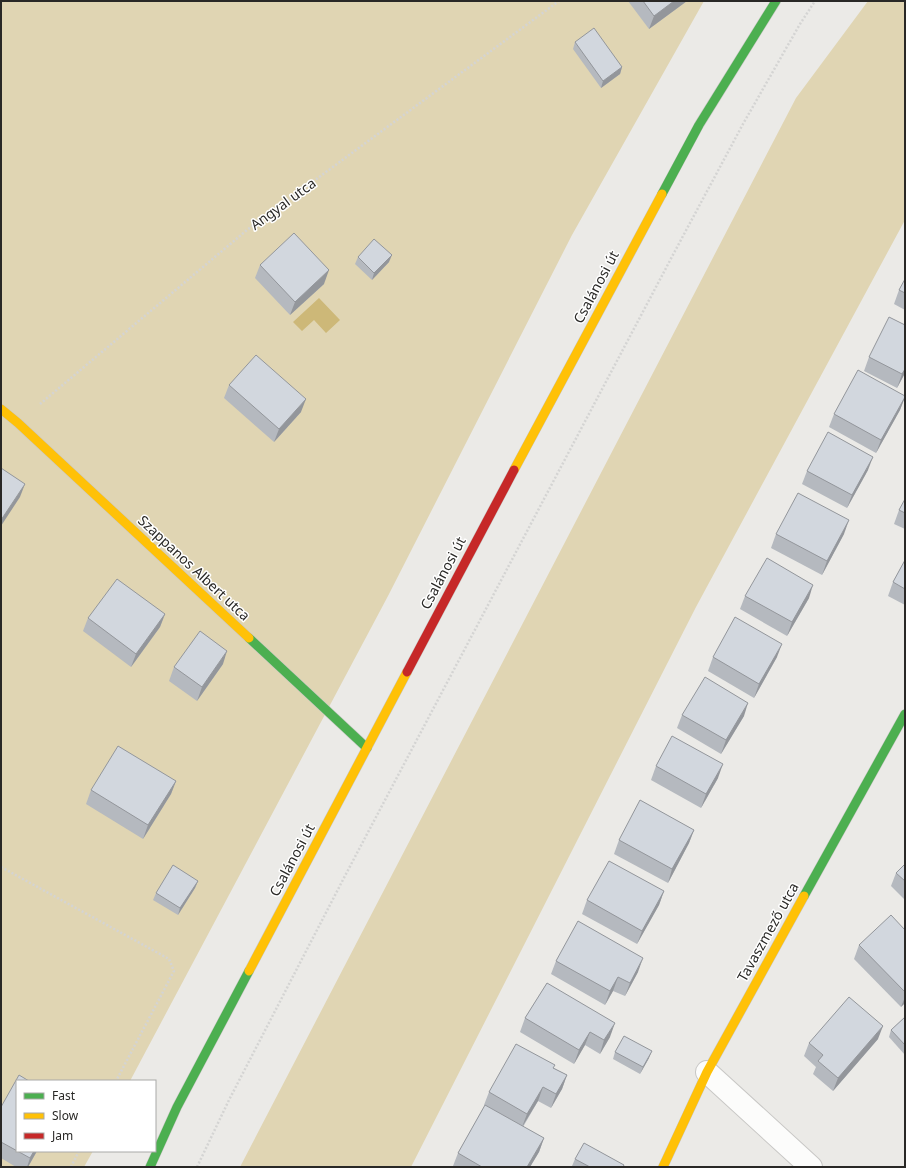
<svg xmlns="http://www.w3.org/2000/svg" width="906" height="1168" font-family="'Noto Sans',sans-serif">
	<style>
		.green { fill: #e0d5b3 }
		.water { fill: #cdb878 }
		.lines { fill: none; stroke-linecap: round; stroke-linejoin: round }
		.street-casing { stroke: #c8c7c5; stroke-width: 24 }
		.fast-casing { stroke: #c8c7c5; stroke-width: 10 }
		.slow-casing { stroke: #c8c7c5; stroke-width: 10 }
		.jam-casing { stroke: #c8c7c5; stroke-width: 10 }
		.path { stroke: #d4d4d3; stroke-width: 2.5; stroke-dasharray: 2 2; stroke-linecap: butt }
		.street { stroke: #fcfcfb; stroke-width: 22 }
		.fast { stroke: #4caf50; stroke-width: 9 }
		.slow { stroke: #ffc107; stroke-width: 9 }
		.jam { stroke: #c62828; stroke-width: 9 }
		.wall { fill: #b5b9bf }
		.shaded-wall { fill: #93969b }
		.building { fill: #d2d7de; stroke: #93969b }
		.labels { text-anchor: middle; stroke-width: 3; stroke-linejoin: round; paint-order: stroke }
		.street-label { font-size: 14px; fill: #292826; stroke: #fff }
	</style>
	<rect width="100%" height="100%" fill="#ebeae7"/>
	<g class="green">
		<polygon points="1,1 704,1 572,235 388,596 130,1081 17,1081 17,1151 93,1151 84,1167 1,1167"/>
		<polygon points="868,1 905,1 905,220 696,607 411,1167 240,1167 796,98"/>
	</g>
	<polygon class="water" points="319,298 340,320 326,333 314,320 302,331 293,322"/>
	<g class="lines">
		<g class="street-casing">
			<polyline id="street" points="707,1072 811,1167"/>
		</g>
		<g class="fast-casing">
			<g id="fast">
				<polyline points="662,194 699,125 776,1"/>
				<polyline points="249,638 367,748"/>
				<polyline points="804,896 905,714"/>
				<polyline points="150,1167 177,1107 249,971"/>
			</g>
		</g>
		<g class="slow-casing">
			<g id="slow">
				<polyline points="1,409 18,423 249,638"/>
				<polyline points="514,470 662,194"/>
				<polyline points="249,971 407,672"/>
				<polyline points="663,1167 707,1072 804,896"/>
			</g>
		</g>
		<g class="jam-casing">
			<polyline id="jam" points="407,672 514,470"/>
		</g>
		<g class="path">
			<polyline points="40,404 247,230 559,1"/>
			<polyline points="1,867 169,959 174,971 116,1081"/>
			<polyline points="71,1167 79,1151"/>
			<polyline points="197,1167 229,1100 347,872 675,251 743,124 800,24 815,1"/>
		</g>
		<use href="#street" class="street"/>
		<use href="#fast" class="fast"/>
		<use href="#slow" class="slow"/>
		<use href="#jam" class="jam"/>
	</g>
	<g class="wall">
		<polygon points="628,1 687,1 649,29"/>
		<polygon points="575,42 622,67 620,74 601,88 573,49"/>
		<polygon points="358,257 389,262 372,280 355,264"/>
		<polygon points="260,265 324,284 290,315 255,278"/>
		<polygon points="905,279 905,310 894,304 899,290"/>
		<polygon points="905,325 905,376 904,375 897,388 864,371 869,357"/>
		<polygon points="229,385 301,412 274,442 224,398"/>
		<polygon points="905,397 900,410 876,453 829,427 834,414"/>
		<polygon points="868,470 847,508 802,484 807,471"/>
		<polygon points="905,499 905,529 894,524 899,510"/>
		<polygon points="776,534 844,534 822,575 771,548"/>
		<polygon points="905,560 905,605 888,596 893,582"/>
		<polygon points="745,596 809,598 787,636 740,609"/>
		<polygon points="165,614 160,627 131,667 83,631 88,618"/>
		<polygon points="713,657 777,657 754,698 708,671"/>
		<polygon points="223,664 197,701 169,681 174,667"/>
		<polygon points="682,715 744,716 721,754 677,728"/>
		<polygon points="656,766 718,778 701,808 651,780"/>
		<polygon points="176,781 171,794 143,839 86,804 91,790"/>
		<polygon points="694,830 689,843 668,883 614,854 619,840"/>
		<polygon points="905,864 905,900 891,886 896,873"/>
		<polygon points="198,881 195,888 178,915 153,900 156,893"/>
		<polygon points="664,891 659,905 637,944 582,914 587,900"/>
		<polygon points="905,930 905,1003 901,1007 854,959 859,945"/>
		<polygon points="556,961 638,972 625,996 613,991 605,1005 551,974"/>
		<polygon points="547,983 610,1037 600,1054 585,1045 574,1064 520,1032 525,1018"/>
		<polygon points="905,1017 905,1055 889,1037 891,1030"/>
		<polygon points="878,1039 833,1091 813,1074 816,1067 804,1056 809,1043"/>
		<polygon points="615,1052 649,1058 640,1074 613,1059"/>
		<polygon points="554,1068 567,1075 562,1089 551,1108 538,1101 523,1127 544,1138 539,1152 530,1167 454,1167 453,1166 458,1153 485,1105 484,1105 489,1092"/>
		<polygon points="1,1107 17,1151 37,1151 28,1167 16,1167 1,1158"/>
		<polygon points="575,1159 624,1165 623,1167 575,1167 572,1166"/>
	</g>
	<g class="shaded-wall">
		<polygon points="674,1 687,1 649,29 654,16"/>
		<polygon points="622,67 620,74 601,88 603,81"/>
		<polygon points="392,255 389,262 372,280 374,273"/>
		<polygon points="329,270 324,284 290,315 295,302"/>
		<polygon points="905,369 905,372 904,375 897,388 902,374"/>
		<polygon points="905,397 900,410 876,453 881,440"/>
		<polygon points="306,399 301,412 274,442 279,429"/>
		<polygon points="873,457 868,470 847,508 852,495"/>
		<polygon points="25,484 20,497 1,526 1,520"/>
		<polygon points="849,520 844,534 822,575 827,561"/>
		<polygon points="813,585 809,598 787,636 792,622"/>
		<polygon points="165,614 160,627 131,667 136,654"/>
		<polygon points="782,644 777,657 754,698 759,684"/>
		<polygon points="227,651 223,664 197,701 202,687"/>
		<polygon points="748,703 744,716 721,754 726,740"/>
		<polygon points="723,764 718,778 701,808 706,794"/>
		<polygon points="176,781 171,794 143,839 148,825"/>
		<polygon points="694,830 689,843 668,883 672,869"/>
		<polygon points="198,881 195,888 178,915 180,908"/>
		<polygon points="664,891 659,905 637,944 642,931"/>
		<polygon points="643,958 638,972 625,996 630,983"/>
		<polygon points="618,977 613,991 605,1005 610,991"/>
		<polygon points="905,997 905,1003 901,1007"/>
		<polygon points="615,1023 610,1037 600,1054 604,1040"/>
		<polygon points="883,1026 878,1039 833,1091 838,1078"/>
		<polygon points="590,1032 585,1045 574,1064 579,1050"/>
		<polygon points="652,1051 649,1058 640,1074 643,1067"/>
		<polygon points="567,1075 562,1089 551,1108 556,1094"/>
		<polygon points="543,1087 538,1101 522,1127 527,1114"/>
		<polygon points="544,1138 539,1152 530,1167 527,1167"/>
		<polygon points="34,1151 37,1151 28,1167 27,1167 30,1158"/>
	</g>
	<g class="building">
		<polygon points="643,1 674,1 654,16"/>
		<polygon points="594,28 622,67 603,81 575,42"/>
		<polygon points="294,233 329,270 295,302 260,265"/>
		<polygon points="374,239 392,255 374,273 358,257"/>
		<polygon points="905,279 905,293 899,290"/>
		<polygon points="889,317 905,325 905,369 902,374 869,357"/>
		<polygon points="256,355 306,399 279,429 229,385"/>
		<polygon points="858,370 905,396 905,397 881,440 834,414"/>
		<polygon points="828,432 873,457 852,495 807,471"/>
		<polygon points="1,468 25,484 1,520"/>
		<polygon points="798,493 849,520 827,561 776,534"/>
		<polygon points="905,499 905,513 899,510"/>
		<polygon points="767,558 813,585 792,622 745,596"/>
		<polygon points="905,560 905,589 893,582"/>
		<polygon points="117,579 165,614 136,654 88,618"/>
		<polygon points="735,617 782,644 759,684 713,657"/>
		<polygon points="200,631 227,651 202,687 174,667"/>
		<polygon points="705,677 748,703 726,740 682,715"/>
		<polygon points="672,736 723,764 706,794 656,766"/>
		<polygon points="118,746 176,781 148,825 91,790"/>
		<polygon points="640,800 694,830 672,869 619,840"/>
		<polygon points="609,861 664,891 642,931 587,900"/>
		<polygon points="905,864 905,881 896,873"/>
		<polygon points="173,865 198,881 180,908 156,893"/>
		<polygon points="891,915 905,930 905,992 859,945"/>
		<polygon points="578,921 643,958 630,983 618,977 610,991 556,961"/>
		<polygon points="547,983 615,1023 604,1040 590,1032 579,1050 525,1018"/>
		<polygon points="849,997 883,1026 838,1078 818,1061 823,1055 809,1043"/>
		<polygon points="905,1017 905,1045 891,1030"/>
		<polygon points="624,1036 652,1051 643,1067 615,1052"/>
		<polygon points="516,1044 555,1065 553,1068 567,1075 556,1094 543,1087 527,1114 489,1092"/>
		<polygon points="19,1075 29,1081 17,1081 17,1151 34,1151 30,1158 1,1142 1,1107"/>
		<polygon points="485,1105 544,1138 527,1167 482,1167 458,1153"/>
		<polygon points="584,1143 624,1165 623,1167 590,1167 575,1159"/>
	</g>
	<g class="labels">
		<g class="street-label">
			<text transform="translate(283 204) rotate(-36)" y="5">Angyal utca</text>
			<text transform="translate(596 287) rotate(-62)" y="5">Csalánosi út</text>
			<text transform="translate(194 568) rotate(43)" y="5">Szappanos Albert utca</text>
			<text transform="translate(443 573) rotate(-62)" y="5">Csalánosi út</text>
			<text transform="translate(292 860) rotate(-62)" y="5">Csalánosi út</text>
			<text transform="translate(768 932) rotate(-61)" y="5">Tavaszmező utca</text>
		</g>
	</g>
	<rect width="906" height="1168" fill="none" stroke="#292826" stroke-width="4"/>
	<rect x="16" y="1080" width="140" height="72" fill="#ffffff" stroke="#a9a9a8"/>
	<rect x="24" y="1093" width="20" height="6" fill="#4caf50" stroke="#a9a9a8"/>
	<text x="52" y="1100" font-size="12" fill="#292826">Fast</text>
	<rect x="24" y="1113" width="20" height="6" fill="#ffc107" stroke="#a9a9a8"/>
	<text x="52" y="1120" font-size="12" fill="#292826">Slow</text>
	<rect x="24" y="1133" width="20" height="6" fill="#c62828" stroke="#a9a9a8"/>
	<text x="52" y="1140" font-size="12" fill="#292826">Jam</text>
</svg>
